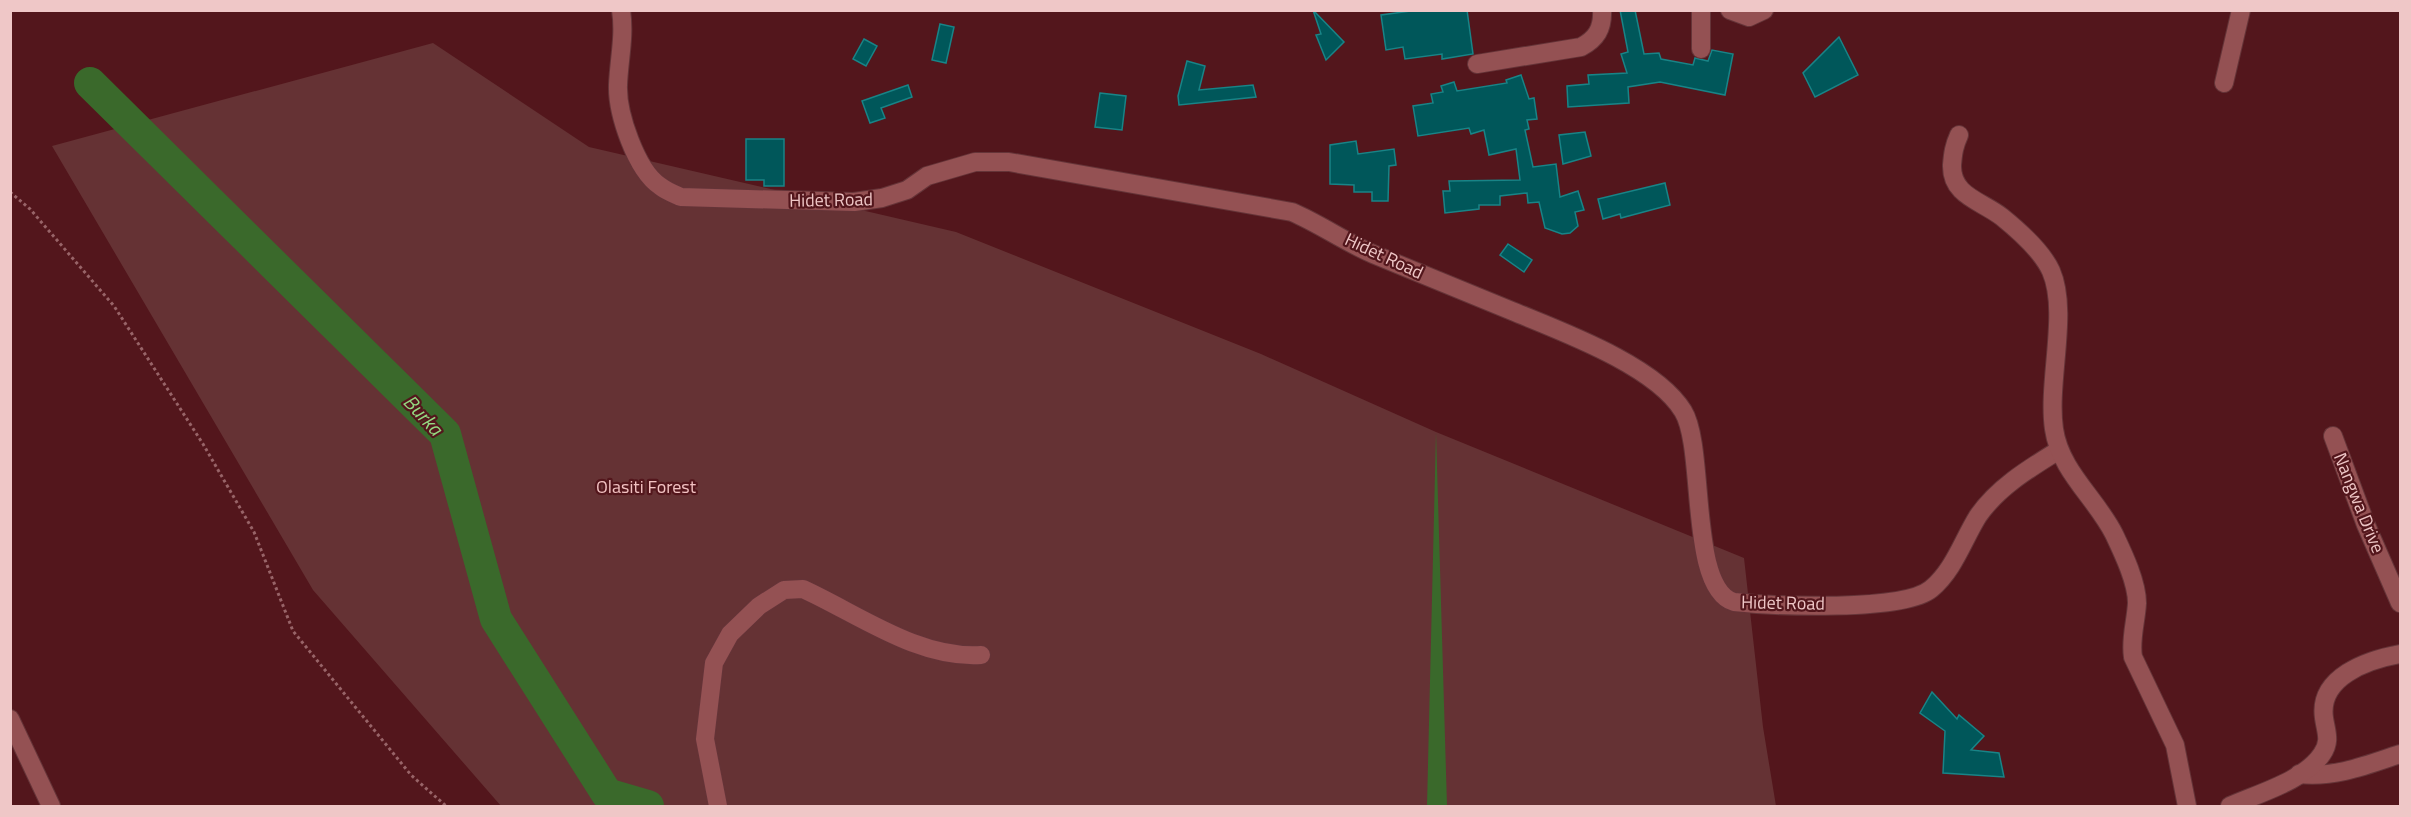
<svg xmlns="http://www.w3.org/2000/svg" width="2411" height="817" font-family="'Titillium Web',sans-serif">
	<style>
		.green { fill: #653234 }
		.water { fill: #3a692b }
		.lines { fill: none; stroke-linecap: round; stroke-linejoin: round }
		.river { stroke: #3a692b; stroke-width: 32 }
		.building { fill: #00575a; stroke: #188487; stroke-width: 1.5 }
		.minor-casing { stroke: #653438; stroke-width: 20 }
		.path { stroke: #986468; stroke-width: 3; stroke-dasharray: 3 3; stroke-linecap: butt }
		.minor { stroke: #945153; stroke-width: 18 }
		.labels { text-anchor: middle; stroke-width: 4.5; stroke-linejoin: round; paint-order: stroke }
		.street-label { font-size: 18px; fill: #efc7c7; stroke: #53161c }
		.park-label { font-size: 18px; fill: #f2c2c2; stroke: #53161c }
		.water-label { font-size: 20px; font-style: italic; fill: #94d880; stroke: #53161c }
	</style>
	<rect width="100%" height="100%" fill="#53161c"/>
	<polygon class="green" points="433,43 589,147 956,232 1261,354 1436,432 1744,558 1763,727 1776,806 501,806 313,590 52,146"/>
	<polygon class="water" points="1436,432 1447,806 1427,806"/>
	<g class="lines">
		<polyline class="river" points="90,83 445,434 496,619 607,794 648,806"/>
	</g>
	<g class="building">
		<polygon points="1313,10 1344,42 1326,60 1316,35 1321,34"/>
		<polygon points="1418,10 1467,10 1473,54 1442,59 1442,54 1405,59 1403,47 1386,50 1381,15"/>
		<polygon points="1620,10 1635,10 1644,54 1659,53 1661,59 1693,65 1695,58 1708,61 1712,50 1733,54 1725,95 1660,82 1628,87 1629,103 1568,107 1567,86 1589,84 1588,75 1627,73 1621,54 1628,52"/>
		<polygon points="940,24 954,27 946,63 932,60"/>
		<polygon points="1839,37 1858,75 1815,97 1803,73"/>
		<polygon points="864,39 877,46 866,66 853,59"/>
		<polygon points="1187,61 1205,66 1199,90 1253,85 1256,97 1179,105 1178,96"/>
		<polygon points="1521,75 1529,99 1534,98 1537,119 1527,120 1529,129 1525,130 1533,167 1556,164 1560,197 1578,191 1584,210 1575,212 1578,226 1570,233 1562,234 1545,228 1539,202 1528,203 1527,193 1500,196 1500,205 1479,205 1479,209 1445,213 1443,191 1450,191 1449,181 1520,180 1516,149 1489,155 1484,130 1471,134 1469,128 1418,136 1413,106 1433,103 1431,94 1443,92 1441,86 1454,82 1457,91 1507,83 1506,80"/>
		<polygon points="908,85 912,97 881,108 885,118 870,123 862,101"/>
		<polygon points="1100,93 1126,96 1122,130 1095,127"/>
		<polygon points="1585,132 1591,156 1563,164 1559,135"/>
		<polygon points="746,139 784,139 784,186 764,186 764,180 746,180"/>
		<polygon points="1356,141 1358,154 1394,149 1396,165 1389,166 1388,201 1372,201 1372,192 1354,192 1354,185 1330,184 1330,145"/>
		<polygon points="1665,183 1670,205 1621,218 1620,214 1603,219 1598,199"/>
		<polygon points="1508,244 1532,260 1524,272 1500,255"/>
		<polygon points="1932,692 1957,719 1959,715 1984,736 1971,750 1999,753 2004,777 1943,773 1945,731 1920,713"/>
	</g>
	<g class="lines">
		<g class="minor-casing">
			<g id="minor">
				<path d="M 621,10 C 625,36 619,59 618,85 C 617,113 636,170 660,186 C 666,191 674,194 681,197 L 854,202 L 882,198 L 907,190 L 927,176 L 975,162 L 1009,162 L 1292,212 C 1320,224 1345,242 1373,254 C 1419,273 1465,292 1512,311 C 1560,331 1655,365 1683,411 C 1706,448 1688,588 1734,602 C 1773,606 1903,612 1931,589 C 1954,570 1963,540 1978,516 C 1998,487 2030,468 2059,450"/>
				<polyline points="1701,10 1701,49"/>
				<polyline points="1730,10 1749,17 1764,10"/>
				<path d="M 1477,64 L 1581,47 C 1596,39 1603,29 1602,10"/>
				<polyline points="2224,83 2241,10"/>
				<path d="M 1959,135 C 1954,146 1953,153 1952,165 C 1951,196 1982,201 2002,217 C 2018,230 2042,251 2051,271 C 2069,312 2047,382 2054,429 C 2060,471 2096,498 2114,534 C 2123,553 2137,582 2137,603 C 2136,622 2130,639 2133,657 L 2175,745 L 2187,806"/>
				<polyline points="2333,436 2366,525 2400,603"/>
				<polyline points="10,719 51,806"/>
				<path d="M 2299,774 C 2335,778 2367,765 2400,754"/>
				<path d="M 718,806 L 705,739 L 714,663 L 730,634 L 759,606 L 784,590 L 803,589 C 858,614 918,659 981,655"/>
				<path d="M 2230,806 C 2259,793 2304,781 2322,754 C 2331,741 2326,732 2324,718 C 2318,677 2367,660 2400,654"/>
			</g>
		</g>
		<polyline class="path" points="10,192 30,209 114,306 203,444 254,532 293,631 411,775 446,806"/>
		<use href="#minor" class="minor"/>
	</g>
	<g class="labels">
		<g class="street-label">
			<text transform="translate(831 200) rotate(-1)" y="6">Hidet Road</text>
			<text transform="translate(1384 256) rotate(25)" y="6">Hidet Road</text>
			<text transform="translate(2359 503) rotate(68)" y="6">Nangwa Drive</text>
			<text transform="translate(1783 603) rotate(1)" y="6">Hidet Road</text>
		</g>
		<g class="park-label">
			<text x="646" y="493">Olasiti Forest</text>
		</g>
		<g class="water-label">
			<text transform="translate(423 415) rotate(47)" y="7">Burka</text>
		</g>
	</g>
	<rect width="2411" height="817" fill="none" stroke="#efc7c7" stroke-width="24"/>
</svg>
